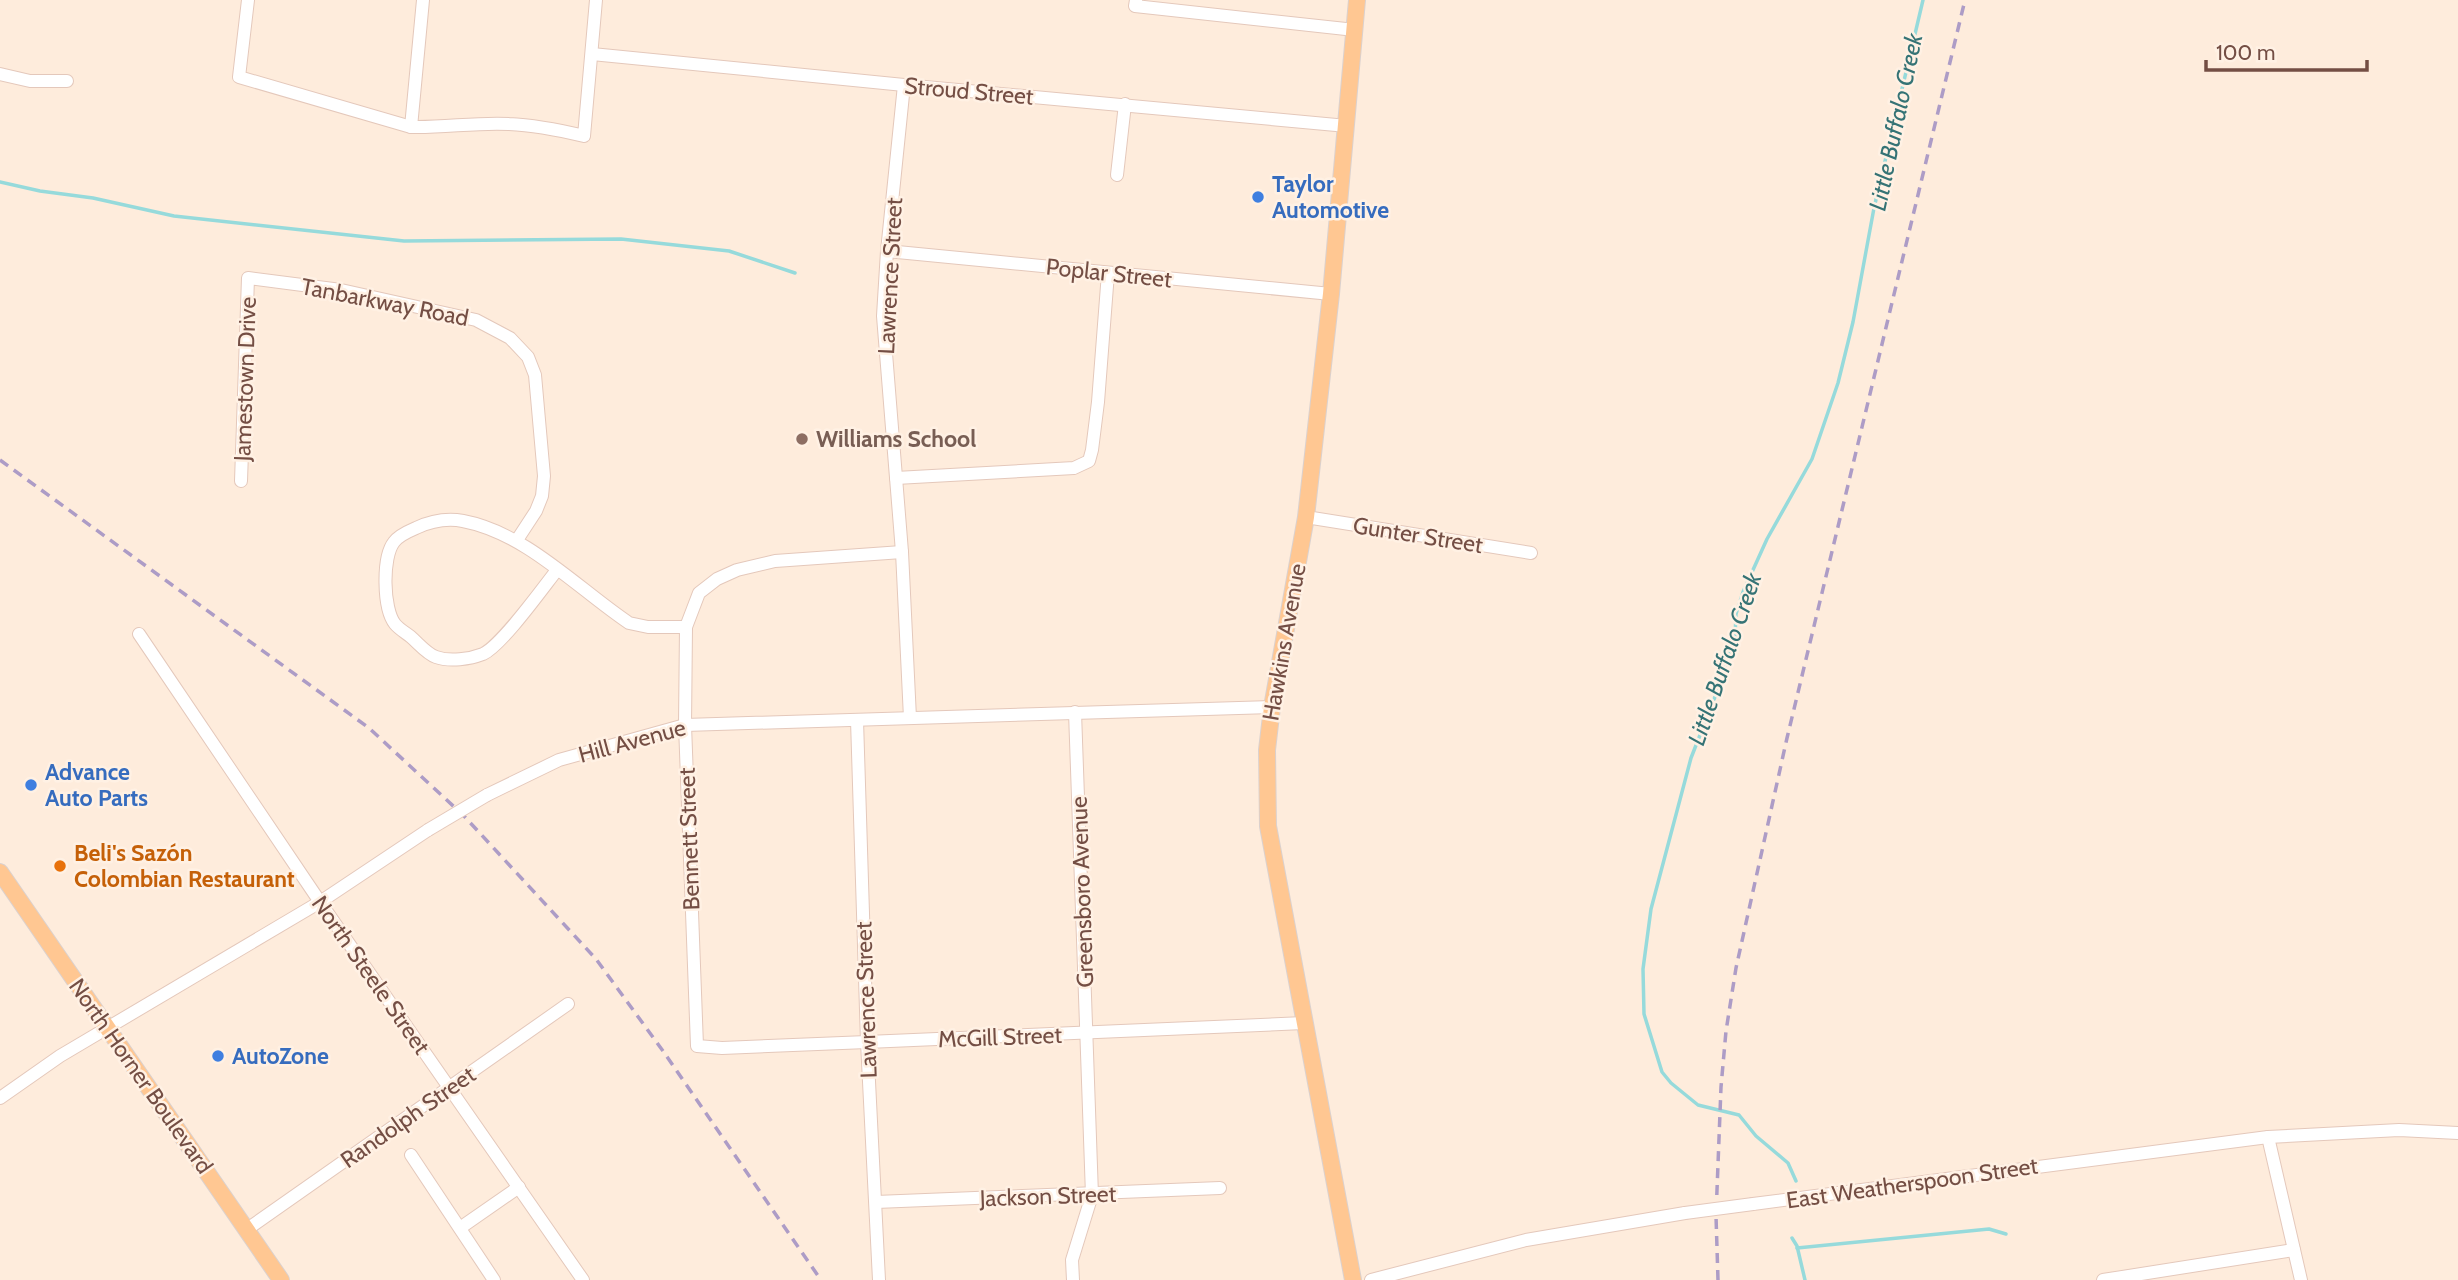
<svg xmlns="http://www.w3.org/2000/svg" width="2458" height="1280" font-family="Cabin,sans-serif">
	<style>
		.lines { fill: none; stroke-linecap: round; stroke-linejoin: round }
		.stream { stroke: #96dadb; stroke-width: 3.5 }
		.minor-casing { stroke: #e4c8bb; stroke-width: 14 }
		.major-casing { stroke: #dbd1ce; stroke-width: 18 }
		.minor { stroke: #fff; stroke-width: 12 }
		.major { stroke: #ffc792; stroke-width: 16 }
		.rail { stroke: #ad9cc6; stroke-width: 3.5; stroke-dasharray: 10 7; stroke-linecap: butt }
		.minor-bridge-casing { stroke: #e4c8bb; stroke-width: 14; stroke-linecap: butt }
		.minor-bridge { stroke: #fff; stroke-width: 12 }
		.shop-dot { fill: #3f7fe0; stroke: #fff1e4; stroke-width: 2.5 }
		.education-dot { fill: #8d6e63; stroke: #fff1e4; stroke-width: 2.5 }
		.food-dot { fill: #e8710a; stroke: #fff1e4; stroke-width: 2.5 }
		.labels { text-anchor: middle; stroke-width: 5; stroke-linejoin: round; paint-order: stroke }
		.street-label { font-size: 23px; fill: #744e44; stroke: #fff1e4 }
		.shop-label { font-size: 23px; font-weight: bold; fill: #366cbe; stroke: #fff1e4; text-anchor: start }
		.education-label { font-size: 23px; font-weight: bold; fill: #785e54; stroke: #fff1e4; text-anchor: start }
		.food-label { font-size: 23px; font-weight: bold; fill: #c56008; stroke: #fff1e4; text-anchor: start }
		.water-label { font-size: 24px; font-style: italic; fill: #357375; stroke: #fff1e4 }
	</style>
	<rect width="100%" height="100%" fill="#feecdc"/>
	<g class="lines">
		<g class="stream">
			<polyline points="0,182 40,191 93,198 174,216 404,241 621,239 729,251 795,273"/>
			<polyline points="1796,1181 1788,1163 1756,1136 1739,1115 1698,1105 1671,1083 1662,1072 1644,1014 1643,969 1651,909 1691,758 1720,684 1735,637 1736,614 1743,592 1767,539 1812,459 1838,383 1853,322 1874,208 1923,0"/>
			<polyline points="1792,1238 1797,1246 1805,1280"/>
			<polyline points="1797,1248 1989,1229 2006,1234"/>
		</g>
		<g class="minor-casing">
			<g id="minor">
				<path d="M 248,0 L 239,77 L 411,127 C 444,128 477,122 509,124 C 534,125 559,130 584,136 L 596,0"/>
				<polyline points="1136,0 1135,6 1355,30"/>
				<polyline points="592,54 904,85 1347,126"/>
				<polyline points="0,74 30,81 67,81"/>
				<polyline points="904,85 887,251 883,316 902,552 910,718"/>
				<polyline points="411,127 423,0"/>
				<polyline points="1117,175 1125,104"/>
				<polyline points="887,251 1331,294"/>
				<polyline points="896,478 1074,468 1089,461 1092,450 1098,402 1108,273"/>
				<polyline points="241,481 248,278 341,290 476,320 510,338 528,357 535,375 544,476 542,496 536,511 517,540"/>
				<polyline points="1306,517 1531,553"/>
				<polyline points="902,552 775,561 737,570 717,579 699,593 686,627 685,725 697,1046 722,1048 867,1042 1304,1023"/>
				<path d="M 557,570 C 542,589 502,645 483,654 C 470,659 450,662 436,657 C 427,654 419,644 411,637 C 406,633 399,629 395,624 C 383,609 382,557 394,542 C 399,535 409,531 416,528 C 431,521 447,518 463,521 C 526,533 577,588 629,623 L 648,627 L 686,627"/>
				<polyline points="139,634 320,902 583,1280"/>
				<polyline points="857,720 867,1042 879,1280"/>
				<polyline points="487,795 559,760 685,725 1272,707"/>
				<polyline points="0,1098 60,1056 320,902 428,830"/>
				<polyline points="2268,1137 2301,1280"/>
				<polyline points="411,1155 494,1280"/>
				<polyline points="876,1202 1220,1188"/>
				<polyline points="1753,1204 2268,1137 2399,1130 2458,1133"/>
				<polyline points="460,1228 519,1187"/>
				<polyline points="246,1230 568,1004"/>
				<polyline points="1073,1280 1072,1260 1092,1195 1075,712"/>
				<polyline points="1371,1280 1526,1240 1685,1213"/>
				<polyline points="2103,1280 2294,1250"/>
			</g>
		</g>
		<g class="major-casing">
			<g id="major">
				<polyline points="0,872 281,1280"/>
				<polyline points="1353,1280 1268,826 1267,750 1272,707 1306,517 1331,294 1357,0"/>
			</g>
		</g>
		<use href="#minor" class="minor"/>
		<use href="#major" class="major"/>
		<g class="rail">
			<polyline points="0,460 369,728 464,816 596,959 663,1051 821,1280"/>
			<polyline points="1718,1280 1716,1216 1721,1087 1726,1031 1736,968 1787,738 1965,0"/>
		</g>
		<g class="minor-bridge-casing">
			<g id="minor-bridge">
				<polyline points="428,830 487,795"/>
				<polyline points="1685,1213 1753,1204"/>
			</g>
		</g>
		<use href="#minor-bridge" class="minor-bridge"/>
	</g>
	<g class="shop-dot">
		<circle cx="1258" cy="197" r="7"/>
		<circle cx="31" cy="785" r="7"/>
		<circle cx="218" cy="1056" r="7"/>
	</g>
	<circle class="education-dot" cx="802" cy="439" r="7"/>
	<circle class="food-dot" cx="60" cy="866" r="7"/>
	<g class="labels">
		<g class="street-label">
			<text transform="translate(969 91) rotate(5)" y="8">Stroud Street</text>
			<text transform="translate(1109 273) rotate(6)" y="8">Poplar Street</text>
			<text transform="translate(890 276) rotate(-87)" y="8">Lawrence Street</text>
			<text transform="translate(385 302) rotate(11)" y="8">Tanbarkway Road</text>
			<text transform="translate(245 379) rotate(-88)" y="8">Jamestown Drive</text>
			<text transform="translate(1418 535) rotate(9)" y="8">Gunter Street</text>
			<text transform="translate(1284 642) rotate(-80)" y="8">Hawkins Avenue</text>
			<text transform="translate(632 741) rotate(-15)" y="8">Hill Avenue</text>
			<text transform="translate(689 839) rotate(-92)" y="8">Bennett Street</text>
			<text transform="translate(1082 892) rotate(-92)" y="8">Greensboro Avenue</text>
			<text transform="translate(371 975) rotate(55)" y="8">North Steele Street</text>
			<text transform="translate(866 1000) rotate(-92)" y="8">Lawrence Street</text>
			<text transform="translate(1000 1037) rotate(-2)" y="8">McGill Street</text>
			<text transform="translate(141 1076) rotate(55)" y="8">North Horner Boulevard</text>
			<text transform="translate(408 1117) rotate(-35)" y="8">Randolph Street</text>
			<text transform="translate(1912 1183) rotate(-8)" y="8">East Weatherspoon Street</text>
			<text transform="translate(1048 1196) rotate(-2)" y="8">Jackson Street</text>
		</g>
		<g class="shop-label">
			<text x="1272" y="192">Taylor<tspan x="1272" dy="26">Automotive</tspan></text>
			<text x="45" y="780">Advance<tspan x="45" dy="26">Auto Parts</tspan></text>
			<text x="232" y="1064">AutoZone</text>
		</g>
		<g class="education-label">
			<text x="816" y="447">Williams School</text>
		</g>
		<g class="food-label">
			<text x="74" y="861">Beli's Sazón<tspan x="74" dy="26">Colombian Restaurant</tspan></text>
		</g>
		<g class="water-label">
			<text transform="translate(1896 122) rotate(-78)" y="8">Little Buffalo Creek</text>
			<text transform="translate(1725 659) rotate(-71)" y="8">Little Buffalo Creek</text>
		</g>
	</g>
	<path d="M2206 60v10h161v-10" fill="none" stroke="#744e44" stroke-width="3.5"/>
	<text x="2216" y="60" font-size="21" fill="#744e44" stroke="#fff1e4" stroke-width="5" paint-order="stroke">100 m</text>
</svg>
